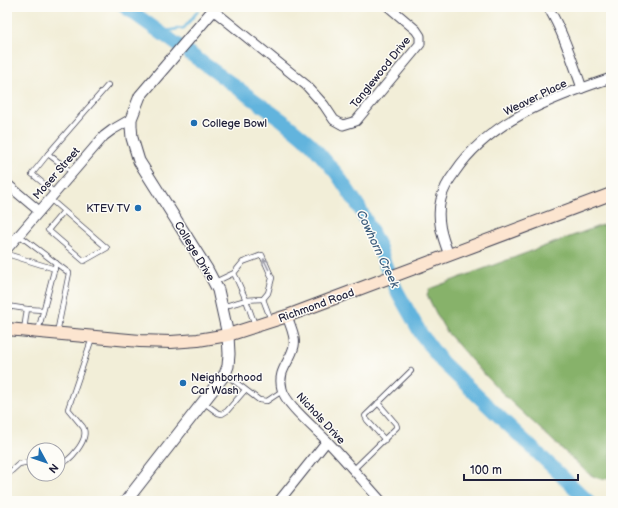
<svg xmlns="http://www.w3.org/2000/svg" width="618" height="508" font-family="'Balsamiq Sans',sans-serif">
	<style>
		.forest { fill: #87b26a; stroke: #546a52 }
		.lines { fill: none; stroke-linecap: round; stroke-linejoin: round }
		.stream { stroke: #62b4dd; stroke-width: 2.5 }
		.river { stroke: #62b4dd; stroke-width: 14 }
		.service-casing { stroke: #414153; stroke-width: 6 }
		.minor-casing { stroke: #414153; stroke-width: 11 }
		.tertiary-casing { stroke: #414153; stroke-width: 13 }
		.secondary-casing { stroke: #414153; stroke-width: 14 }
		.service { stroke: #fff; stroke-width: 4.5 }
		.minor { stroke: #fff; stroke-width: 9 }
		.tertiary { stroke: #fff; stroke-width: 11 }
		.secondary { stroke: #fce5d0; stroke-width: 12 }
		.oneway { stroke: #9c9ca7 }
		.poi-dot { fill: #1f6fb2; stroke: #fdfcf7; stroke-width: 1.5 }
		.labels { text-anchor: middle; stroke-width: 3; stroke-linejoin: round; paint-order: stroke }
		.street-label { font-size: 11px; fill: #22223b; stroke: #fdfcf7 }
		.poi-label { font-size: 11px; fill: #22223b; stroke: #fdfcf7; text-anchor: start }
		.water-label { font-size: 12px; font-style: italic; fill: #3c5c7c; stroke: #fdfcf7 }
	</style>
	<rect width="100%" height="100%" fill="#fdfcf7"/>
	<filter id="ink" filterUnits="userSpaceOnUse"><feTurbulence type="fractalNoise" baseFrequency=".025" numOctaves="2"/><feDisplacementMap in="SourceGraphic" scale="8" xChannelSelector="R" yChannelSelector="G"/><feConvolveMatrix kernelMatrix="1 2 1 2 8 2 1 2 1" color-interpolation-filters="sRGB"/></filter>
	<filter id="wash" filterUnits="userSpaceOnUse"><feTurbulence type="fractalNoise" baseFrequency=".012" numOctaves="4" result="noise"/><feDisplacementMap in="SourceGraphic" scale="16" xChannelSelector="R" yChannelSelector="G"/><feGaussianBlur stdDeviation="0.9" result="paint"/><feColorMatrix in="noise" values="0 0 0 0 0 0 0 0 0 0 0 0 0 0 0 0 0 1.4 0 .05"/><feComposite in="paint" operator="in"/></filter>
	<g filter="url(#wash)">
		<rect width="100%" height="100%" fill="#f2eed8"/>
		<path class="forest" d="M 602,225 L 611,233 L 611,476 C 604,482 597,478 589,474 L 508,399 L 472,361 L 446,331 L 438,317 L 427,295 L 429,289 Z"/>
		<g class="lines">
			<polyline class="stream" points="159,32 184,28 198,11"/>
			<polyline class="river" points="125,7 282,120 311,144 337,174 359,207 379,246 385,264 397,291 421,334 442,362 588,501"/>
		</g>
	</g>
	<g filter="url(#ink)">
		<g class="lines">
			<g class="service-casing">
				<g id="service">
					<polyline points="48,154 108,85"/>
					<polyline points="55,193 32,174 48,154 73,173"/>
					<polyline points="50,199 107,248 84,261 48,230 64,211"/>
					<polyline points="19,235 69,273 57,333"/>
					<polyline points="7,254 55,269"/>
					<polyline points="215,282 234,273 243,262 262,255 272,278 268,293 263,299 246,300 234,273"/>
					<polyline points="263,299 271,320"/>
					<polyline points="7,306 27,309 24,330"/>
					<polyline points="222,307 246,300 255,325"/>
					<polyline points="27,309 43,310"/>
					<polyline points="38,331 56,263"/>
					<polyline points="225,374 259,400 267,401 282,391"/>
					<polyline points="203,402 218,413 222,414 227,411 245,390"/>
					<polyline points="385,440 367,420 365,416 411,371"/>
					<path d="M 58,465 C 70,462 90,439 83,427 L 68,409 L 92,338"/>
					<polyline points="353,470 397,427 396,424 378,403"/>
					<polyline points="7,475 19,464 34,461"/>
				</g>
			</g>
			<g class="minor-casing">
				<g id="minor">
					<path d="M 548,7 C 563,32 572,60 582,88"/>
					<polyline points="213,10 306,85 324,105 334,120 343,125 356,121 420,44 420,36 416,30 389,7"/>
					<polyline points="7,184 39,211"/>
					<polyline points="7,249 104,136 112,130 131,119"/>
					<path d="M 449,255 C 442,237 436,219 441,199 C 443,190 449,180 455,172 C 490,120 554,97 611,78"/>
					<path d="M 287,316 C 290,325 296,337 294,346 C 290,363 277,370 282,389 C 285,404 316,429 328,442 C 346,461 363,481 381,501"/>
					<polyline points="279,501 327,441"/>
				</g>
			</g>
			<g class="tertiary-casing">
				<polyline id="tertiary" points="126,501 225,374 228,366 229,354 228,335 218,290 207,269 139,161 132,138 131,126 131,119 140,96 216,7"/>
			</g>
			<g class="secondary-casing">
				<polyline id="secondary" points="7,329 140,341 171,342 198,340 228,335 287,316 611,194"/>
			</g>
			<use href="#service" class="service"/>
			<use href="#minor" class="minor"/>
			<use href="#tertiary" class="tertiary"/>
			<use href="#secondary" class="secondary"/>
		</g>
		<defs><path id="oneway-shaft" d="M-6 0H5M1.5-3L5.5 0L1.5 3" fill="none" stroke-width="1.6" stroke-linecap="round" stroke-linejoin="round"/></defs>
		<use class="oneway" href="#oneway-shaft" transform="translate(266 264) rotate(-115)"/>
	</g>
	<g class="poi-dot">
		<circle cx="194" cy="123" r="4"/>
		<circle cx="138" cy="208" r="4"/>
		<circle cx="183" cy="383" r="4"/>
	</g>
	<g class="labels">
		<g class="street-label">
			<text transform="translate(380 72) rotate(-51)" y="4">Tanglewood Drive</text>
			<text transform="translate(535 97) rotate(-26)" y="4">Weaver Place</text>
			<text transform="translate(56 173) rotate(-49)" y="4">Moser Street</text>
			<text transform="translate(195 251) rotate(59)" y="4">College Drive</text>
			<text transform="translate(316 305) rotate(-20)" y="4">Richmond Road</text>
			<text transform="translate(321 418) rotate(47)" y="4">Nichols Drive</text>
		</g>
		<g class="poi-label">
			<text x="202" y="127">College Bowl</text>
			<text x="130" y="212" text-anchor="end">KTEV TV</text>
			<text x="191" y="381">Neighborhood<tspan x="191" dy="13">Car Wash</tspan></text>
		</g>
		<g class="water-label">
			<text transform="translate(378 249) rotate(65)" y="4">Cowhorn Creek</text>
		</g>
	</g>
	<rect width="618" height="508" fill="none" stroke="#fdfcf7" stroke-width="24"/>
	<g transform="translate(46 462) rotate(130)"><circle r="19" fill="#fdfcf7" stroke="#a5a5ac"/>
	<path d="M0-3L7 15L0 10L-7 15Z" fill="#1f6fb2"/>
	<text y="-6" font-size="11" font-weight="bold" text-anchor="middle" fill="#22223b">N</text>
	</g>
	<path d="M464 474v6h114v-6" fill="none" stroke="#22223b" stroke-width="2"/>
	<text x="470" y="474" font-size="12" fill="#22223b" stroke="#fdfcf7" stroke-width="3" paint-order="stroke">100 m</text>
</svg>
